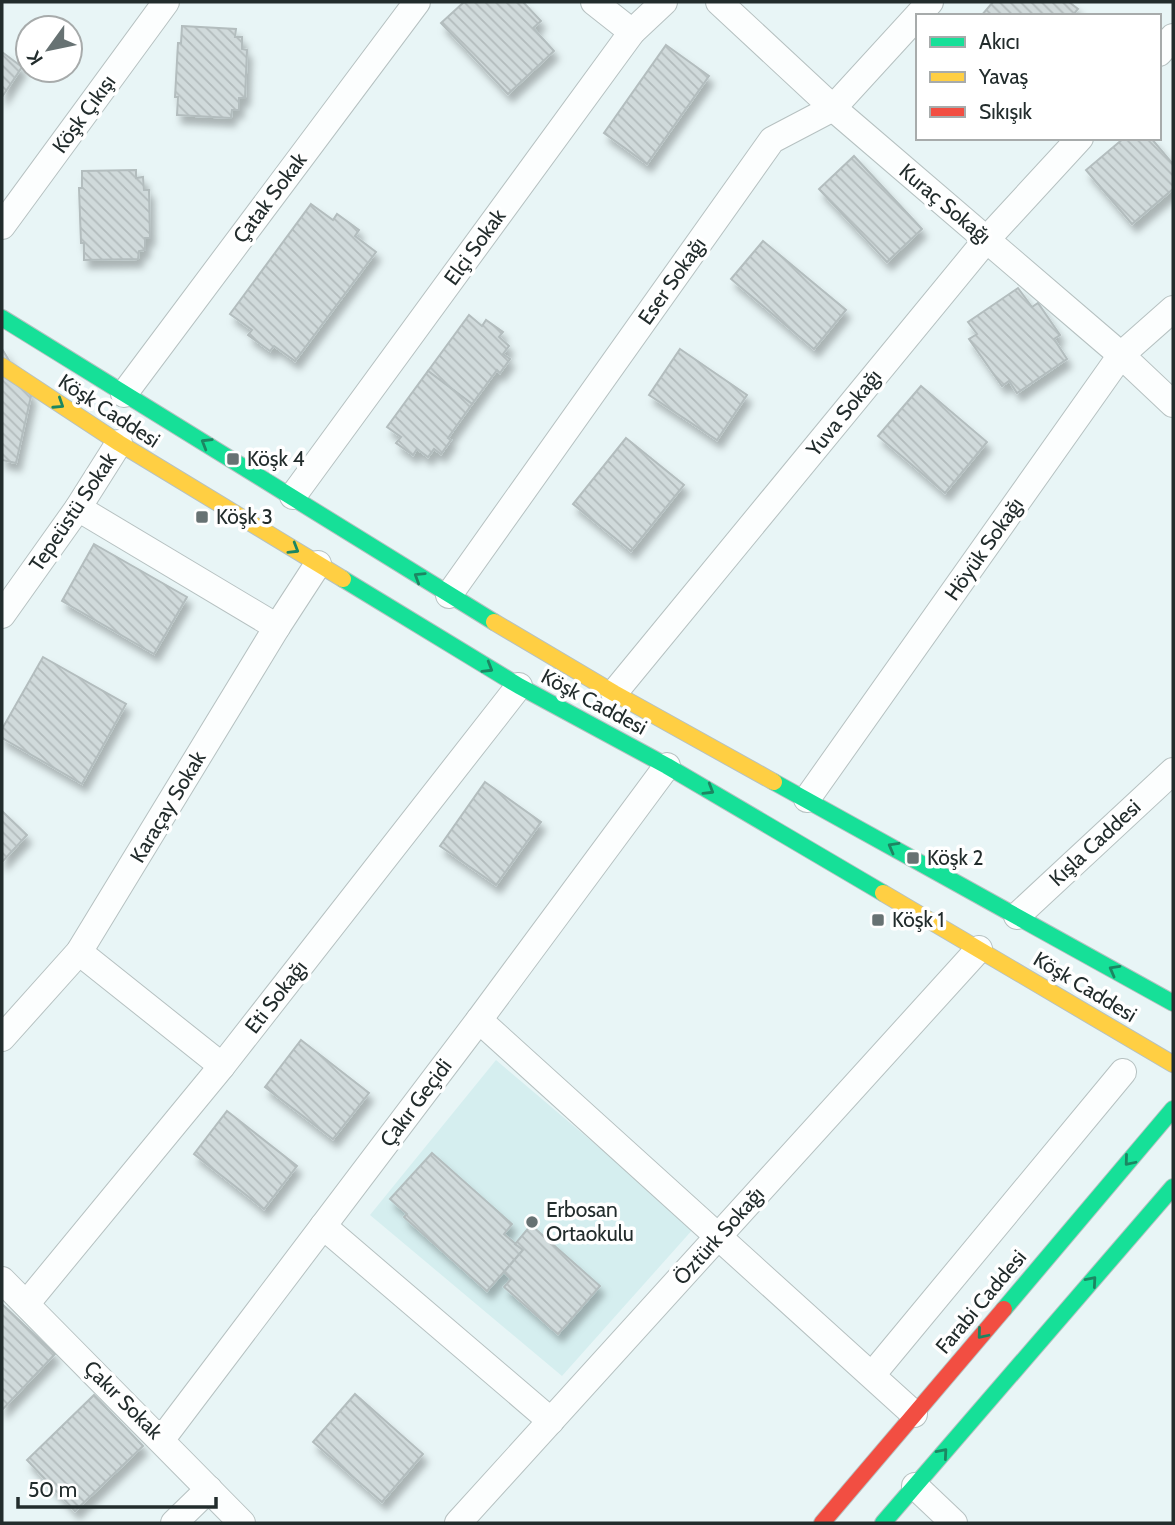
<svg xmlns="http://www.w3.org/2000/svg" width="1175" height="1525" font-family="Cabin,sans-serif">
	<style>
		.built { fill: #d5eeef }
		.building { fill: url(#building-back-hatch); stroke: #b3bdbe; stroke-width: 2; filter: url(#shadow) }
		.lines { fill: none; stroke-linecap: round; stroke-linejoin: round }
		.street-casing { stroke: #b6c1c1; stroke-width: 28 }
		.fast-casing { stroke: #b6c1c1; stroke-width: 18 }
		.slow-casing { stroke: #b6c1c1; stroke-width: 18 }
		.jam-casing { stroke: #b6c1c1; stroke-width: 18 }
		.street { stroke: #fcfefe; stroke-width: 26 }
		.fast { stroke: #16e098; stroke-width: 16 }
		.slow { stroke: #ffcf43; stroke-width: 16 }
		.jam { stroke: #f24e42; stroke-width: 16 }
		.oneway { stroke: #1c8662 }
		.poi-dot { fill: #677273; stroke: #fff; stroke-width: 2.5 }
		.labels { text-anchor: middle; stroke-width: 7; stroke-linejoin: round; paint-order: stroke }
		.street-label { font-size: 21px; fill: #222c2c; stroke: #fff }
		.poi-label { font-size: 21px; fill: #222c2c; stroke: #fff; text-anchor: start }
	</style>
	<defs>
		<pattern id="building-back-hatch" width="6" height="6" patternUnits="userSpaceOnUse" patternTransform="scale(1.75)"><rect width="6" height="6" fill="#d0dadb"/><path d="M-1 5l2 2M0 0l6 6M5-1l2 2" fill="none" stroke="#b2bbbc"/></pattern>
		<filter id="shadow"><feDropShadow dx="4.5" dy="8" stdDeviation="3.5" flood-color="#0004"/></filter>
	</defs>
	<rect width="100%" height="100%" fill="#e8f5f6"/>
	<polygon class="built" points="496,1060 694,1228 562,1376 370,1215"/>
	<g class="building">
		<polygon points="464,2 523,2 541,21 533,28 554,51 508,94 441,23"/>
		<polygon points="993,2 1069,2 1078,9 1072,16 981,16"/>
		<polygon points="182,26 236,29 235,37 242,37 242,49 247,50 245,98 239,98 239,110 232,110 231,118 177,115 178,97 175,97 178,43 181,43"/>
		<polygon points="666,45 709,76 647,164 604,133"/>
		<polygon points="2,52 22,67 2,97"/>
		<polygon points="1124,138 1151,138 1173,164 1173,189 1132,224 1086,170"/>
		<polygon points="854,156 922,229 887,262 819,189"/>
		<polygon points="136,170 136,178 143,177 144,190 149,190 150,238 145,238 145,250 139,251 138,259 84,260 84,243 81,243 79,188 82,188 82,171"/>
		<polygon points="311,204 333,220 337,214 359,230 355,236 376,252 295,361 274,346 270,351 248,335 252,330 230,314"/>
		<polygon points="763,241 846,310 814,349 731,279"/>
		<polygon points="1018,288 1032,307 1038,303 1060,335 1054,339 1067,359 1017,393 1009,381 1002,386 969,339 977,334 968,322"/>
		<polygon points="469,315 482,326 486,320 503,332 499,337 509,346 503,354 510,359 500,373 497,370 472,404 428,371"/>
		<polygon points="2,349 31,396 16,463 2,460"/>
		<polygon points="680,349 747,395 717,440 649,395"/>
		<polygon points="428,371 472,404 448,438 451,440 441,454 434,449 428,457 417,449 413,455 396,443 401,437 387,427"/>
		<polygon points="921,386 987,442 945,493 878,436"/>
		<polygon points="626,438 684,485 631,551 573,504"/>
		<polygon points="94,544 187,597 154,654 62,601"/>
		<polygon points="43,657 126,704 82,784 2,738 2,729"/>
		<polygon points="485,782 541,822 496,885 440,846"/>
		<polygon points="2,811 27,835 2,862"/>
		<polygon points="301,1040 369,1093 333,1139 265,1087"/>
		<polygon points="227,1111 297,1166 264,1209 194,1154"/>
		<polygon points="432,1153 512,1224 504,1234 523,1250 487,1291 404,1217 407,1214 390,1199"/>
		<polygon points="531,1225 600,1286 558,1334 504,1287 511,1279 504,1272 523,1250 515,1244"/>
		<polygon points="2,1304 55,1354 2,1410"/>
		<polygon points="355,1394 423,1454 382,1502 313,1442"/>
		<polygon points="94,1395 143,1446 75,1511 27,1460"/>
	</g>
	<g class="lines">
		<g class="street-casing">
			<g id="street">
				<polyline points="594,2 632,32"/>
				<polyline points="719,2 833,108 1121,355 1173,404"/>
				<polyline points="1159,53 1173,37"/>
				<polyline points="2,226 166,2"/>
				<polyline points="124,394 417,2"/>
				<polyline points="293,496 632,32 664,2"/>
				<polyline points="78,508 277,627"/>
				<polyline points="449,595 772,140 833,108 930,2"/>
				<polyline points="2,615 78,508 119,443"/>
				<polyline points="614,693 987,239 1080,138"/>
				<polyline points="807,799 1121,355 1173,309"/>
				<polyline points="1017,916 1173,771"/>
				<polyline points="79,952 222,1066"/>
				<polyline points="479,1020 914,1414"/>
				<polyline points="2,1038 79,952 277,627 318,564"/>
				<polyline points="323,1226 551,1421"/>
				<polyline points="2,1280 242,1523"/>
				<polyline points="27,1303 222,1066 519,686"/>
				<polyline points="872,1375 1123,1072"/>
				<polyline points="162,1439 479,1020 667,766"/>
				<polyline points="915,1486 954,1523"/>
				<polyline points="174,1523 209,1489"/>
				<polyline points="458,1523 979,949"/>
			</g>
		</g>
		<g class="fast-casing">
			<g id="fast">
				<polyline points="2,318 494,622"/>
				<polyline points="343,579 519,686 667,766 883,893"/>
				<polyline points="774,782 1173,1003"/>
				<polyline points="1004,1309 1173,1109"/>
				<polyline points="883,1523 1173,1187"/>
			</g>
		</g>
		<g class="slow-casing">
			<g id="slow">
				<polyline points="2,366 119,443 343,579"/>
				<polyline points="494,622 614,693 774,782"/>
				<polyline points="883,893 1173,1064"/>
			</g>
		</g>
		<g class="jam-casing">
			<polyline id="jam" points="822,1523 1004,1309"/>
		</g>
		<use href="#street" class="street"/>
		<use href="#fast" class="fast"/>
		<use href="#slow" class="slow"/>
		<use href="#jam" class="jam"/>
	</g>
	<defs><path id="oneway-chevron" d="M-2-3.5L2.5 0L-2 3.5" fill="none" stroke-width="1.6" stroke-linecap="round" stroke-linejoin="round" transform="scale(1.75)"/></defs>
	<g class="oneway">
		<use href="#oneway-chevron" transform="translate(59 404) rotate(33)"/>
		<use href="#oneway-chevron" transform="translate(206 443) rotate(-149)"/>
		<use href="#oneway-chevron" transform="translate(294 549) rotate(31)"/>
		<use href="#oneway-chevron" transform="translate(419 577) rotate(-148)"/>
		<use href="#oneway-chevron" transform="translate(488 668) rotate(31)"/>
		<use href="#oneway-chevron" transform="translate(709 790) rotate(31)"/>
		<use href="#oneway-chevron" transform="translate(893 847) rotate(-151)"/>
		<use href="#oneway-chevron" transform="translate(1114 970) rotate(-151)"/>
		<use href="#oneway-chevron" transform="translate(1129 1161) rotate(130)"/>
		<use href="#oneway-chevron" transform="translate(1092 1281) rotate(-49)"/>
		<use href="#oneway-chevron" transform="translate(982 1334) rotate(130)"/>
		<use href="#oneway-chevron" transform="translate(943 1453) rotate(-49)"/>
	</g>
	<g class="poi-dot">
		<rect x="226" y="452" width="14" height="14" rx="3.5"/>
		<rect x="195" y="510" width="14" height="14" rx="3.5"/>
		<rect x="906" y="851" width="14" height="14" rx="3.5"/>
		<rect x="871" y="913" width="14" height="14" rx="3.5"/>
		<circle cx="532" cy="1222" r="7"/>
	</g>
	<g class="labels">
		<g class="street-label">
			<text transform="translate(84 114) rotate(-54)" y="7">Köşk Çıkışı</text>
			<text transform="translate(270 198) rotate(-53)" y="7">Çatak Sokak</text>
			<text transform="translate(945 204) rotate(40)" y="7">Kuraç Sokağı</text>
			<text transform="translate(475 247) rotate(-54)" y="7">Elçi Sokak</text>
			<text transform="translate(672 281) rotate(-55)" y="7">Eser Sokağı</text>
			<text transform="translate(109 411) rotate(33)" y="7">Köşk Caddesi</text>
			<text transform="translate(844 413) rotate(-51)" y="7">Yuva Sokağı</text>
			<text transform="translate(73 512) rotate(-56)" y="7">Tepeüstü Sokak</text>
			<text transform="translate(984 549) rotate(-55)" y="7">Höyük Sokağı</text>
			<text transform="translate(594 702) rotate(28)" y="7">Köşk Caddesi</text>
			<text transform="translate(168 807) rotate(-59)" y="7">Karaçay Sokak</text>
			<text transform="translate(1095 843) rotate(-43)" y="7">Kışla Caddesi</text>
			<text transform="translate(1085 987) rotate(31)" y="7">Köşk Caddesi</text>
			<text transform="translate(276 997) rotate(-52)" y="7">Eti Sokağı</text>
			<text transform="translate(416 1103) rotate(-53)" y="7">Çakır Geçidi</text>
			<text transform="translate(719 1236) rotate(-48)" y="7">Öztürk Sokağı</text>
			<text transform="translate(981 1302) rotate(-50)" y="7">Farabi Caddesi</text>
			<text transform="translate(123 1400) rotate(45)" y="7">Çakır Sokak</text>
		</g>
		<g class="poi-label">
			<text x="247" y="466">Köşk 4</text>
			<text x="216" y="524">Köşk 3</text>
			<text x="927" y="865">Köşk 2</text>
			<text x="892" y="927">Köşk 1</text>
			<text x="546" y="1217">Erbosan<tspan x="546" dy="24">Ortaokulu</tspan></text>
		</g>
	</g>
	<rect width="1175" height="1525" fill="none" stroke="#222c2c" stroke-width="7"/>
	<rect x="916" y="14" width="245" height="126" fill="#ffffff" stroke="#a7abab" stroke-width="2"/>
	<rect x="930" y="37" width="35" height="10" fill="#16e098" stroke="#a7abab" stroke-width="2"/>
	<text x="979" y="49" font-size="21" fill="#222c2c">Akıcı</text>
	<rect x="930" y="72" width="35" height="10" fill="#ffcf43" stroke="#a7abab" stroke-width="2"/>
	<text x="979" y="84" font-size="21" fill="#222c2c">Yavaş</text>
	<rect x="930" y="107" width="35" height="10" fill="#f24e42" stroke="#a7abab" stroke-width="2"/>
	<text x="979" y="119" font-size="21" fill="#222c2c">Sıkışık</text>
	<g transform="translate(49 49) rotate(237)"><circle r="33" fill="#ffffff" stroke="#a7abab" stroke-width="2"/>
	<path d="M0-5L12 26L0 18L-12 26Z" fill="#677273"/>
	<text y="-10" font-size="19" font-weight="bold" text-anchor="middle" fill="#222c2c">K</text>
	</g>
	<path d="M18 1497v10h198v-10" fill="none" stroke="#222c2c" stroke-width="3.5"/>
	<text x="28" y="1497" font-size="21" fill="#222c2c" stroke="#ffffff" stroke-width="5" paint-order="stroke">50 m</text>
</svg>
